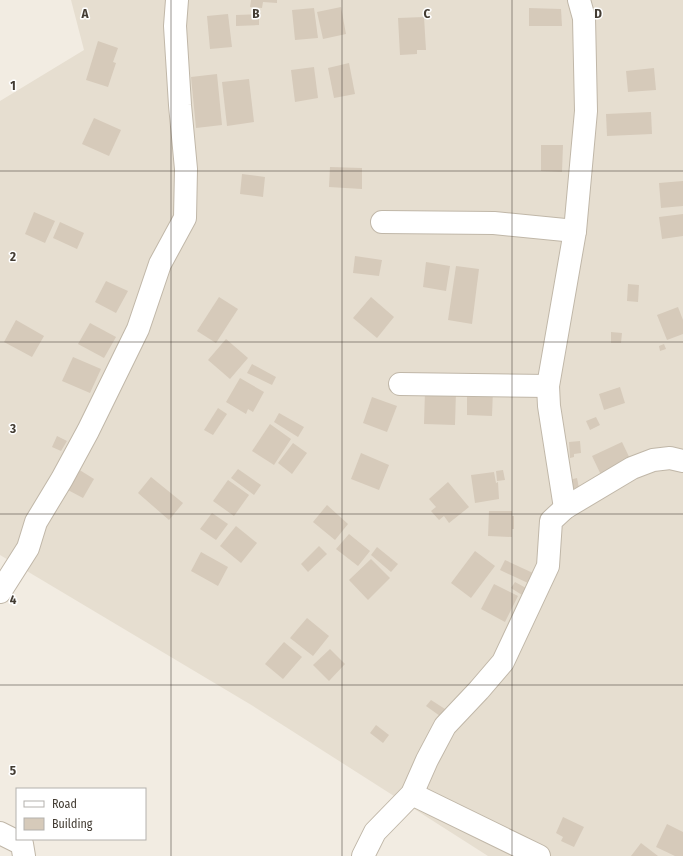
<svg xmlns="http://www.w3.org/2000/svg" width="683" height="856" font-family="'Fira Sans Condensed',sans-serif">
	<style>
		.residential { fill: #e6ded0 }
		.building { fill: #d6caba }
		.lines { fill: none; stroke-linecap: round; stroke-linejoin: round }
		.minor-casing { stroke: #c0b7a8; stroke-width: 24 }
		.minor { stroke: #fff; stroke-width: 22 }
		.grid { fill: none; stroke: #433c33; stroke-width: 1; stroke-opacity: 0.55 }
		.grid-label { font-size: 13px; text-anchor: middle; font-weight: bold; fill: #433c33; stroke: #fff; stroke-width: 3; stroke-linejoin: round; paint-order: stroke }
	</style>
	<rect width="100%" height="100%" fill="#f2ece2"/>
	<polygon class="residential" points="71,0 683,0 683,856 488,856 253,706 0,555 0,101 84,50"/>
	<g class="building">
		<polygon points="251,0 277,0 277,3 263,2 262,8 250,7"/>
		<polygon points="341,7 346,34 323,39 317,12"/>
		<polygon points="314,8 318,38 295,40 292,10"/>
		<polygon points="529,8 561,9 562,26 529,26"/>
		<polygon points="228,14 232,47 210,49 207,16"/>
		<polygon points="259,14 259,25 236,26 236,15"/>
		<polygon points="424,17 426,50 417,50 417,54 400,55 398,18"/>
		<polygon points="98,41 118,48 113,62 116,63 108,87 86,80"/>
		<polygon points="349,63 355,94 334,98 328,68"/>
		<polygon points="314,67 318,98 295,102 291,70"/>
		<polygon points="654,68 656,90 628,92 626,71"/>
		<polygon points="217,74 222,125 196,128 191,77"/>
		<polygon points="249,79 254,122 227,126 222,82"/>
		<polygon points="651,112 652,134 607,136 606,114"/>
		<polygon points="94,118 121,130 109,156 82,144"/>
		<polygon points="541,145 563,145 562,172 541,171"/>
		<polygon points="330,167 362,168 362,189 329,187"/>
		<polygon points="242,174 265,177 263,197 240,194"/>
		<polygon points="683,181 683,206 661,208 659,183"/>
		<polygon points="34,212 55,221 45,243 25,234"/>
		<polygon points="683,214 683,236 662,239 659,217"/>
		<polygon points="60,222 84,233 77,249 53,238"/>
		<polygon points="355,256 382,260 379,276 353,273"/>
		<polygon points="426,262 450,266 446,291 423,287"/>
		<polygon points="456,266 479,269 472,324 448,320"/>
		<polygon points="106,281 128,291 116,313 95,302"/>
		<polygon points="628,284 639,285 638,302 627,301"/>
		<polygon points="219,297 238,309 216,343 197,331"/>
		<polygon points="371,297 394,317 377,338 353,318"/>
		<polygon points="678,307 683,320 683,334 667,340 657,315"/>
		<polygon points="16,320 44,336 32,357 4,342"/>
		<polygon points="90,323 116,337 104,358 78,344"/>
		<polygon points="611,332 622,333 621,343 611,343"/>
		<polygon points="226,339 248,358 230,379 208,360"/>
		<polygon points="664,344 666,349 660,351 659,346"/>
		<polygon points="73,357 101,369 90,393 62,381"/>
		<polygon points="252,364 276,377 272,385 247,373"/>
		<polygon points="240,378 264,392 253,412 248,409 246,414 226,402"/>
		<polygon points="620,387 625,403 604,410 599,394"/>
		<polygon points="467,390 493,390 492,416 467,415"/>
		<polygon points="425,391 456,391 455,425 424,424"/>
		<polygon points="372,397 397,406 387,432 363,423"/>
		<polygon points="218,408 227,414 213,435 204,430"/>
		<polygon points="279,413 304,427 298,437 274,422"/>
		<polygon points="596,417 600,425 590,430 586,421"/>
		<polygon points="270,424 291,439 274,465 252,451"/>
		<polygon points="57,436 67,441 61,451 52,447"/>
		<polygon points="580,441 581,453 574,454 574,457 570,458 569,442"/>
		<polygon points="622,442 632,463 602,477 592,456"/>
		<polygon points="293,443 307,453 292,474 278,463"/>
		<polygon points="361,453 389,465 379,490 351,479"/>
		<polygon points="78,469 94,479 83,498 66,489"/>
		<polygon points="238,469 261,485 254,495 231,478"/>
		<polygon points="503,470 505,480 497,481 496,471"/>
		<polygon points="494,472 496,483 498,482 499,499 475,503 471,475"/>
		<polygon points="151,477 183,503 169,520 138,493"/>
		<polygon points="577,478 579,488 571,489 569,480"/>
		<polygon points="228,480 249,495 234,516 213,501"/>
		<polygon points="448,482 469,507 449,523 444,516 439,520 431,511 436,507 429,499"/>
		<polygon points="327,505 348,524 335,540 313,522"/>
		<polygon points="489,511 512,511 512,516 514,516 514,529 512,529 512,537 488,536"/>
		<polygon points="212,513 228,524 216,540 200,529"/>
		<polygon points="236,526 257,543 241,563 220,546"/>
		<polygon points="349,534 370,551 358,566 336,549"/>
		<polygon points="319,546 327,554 308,572 301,564"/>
		<polygon points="377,547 398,564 391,572 371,555"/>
		<polygon points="475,551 495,566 471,598 451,583"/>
		<polygon points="201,552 228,567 218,586 191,571"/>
		<polygon points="371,559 390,578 368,600 349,580"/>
		<polygon points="505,560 533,573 528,583 500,570"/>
		<polygon points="515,582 526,588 522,595 511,588"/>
		<polygon points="494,584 518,596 505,622 481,609"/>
		<polygon points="307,618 329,636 313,656 290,638"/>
		<polygon points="284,642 302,657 283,679 265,664"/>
		<polygon points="330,649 345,664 329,681 313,665"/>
		<polygon points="431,700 445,709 440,716 426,706"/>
		<polygon points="376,725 389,735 383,743 370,733"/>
		<polygon points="563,817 584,827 574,847 561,841 563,837 556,833"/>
		<polygon points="667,824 683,832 683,856 675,856 656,847"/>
		<polygon points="641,843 658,856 631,856"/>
	</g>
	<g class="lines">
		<g class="minor-casing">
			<g id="minor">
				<polyline points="382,222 494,223 575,231"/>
				<polyline points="400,384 548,386"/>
				<polyline points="565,508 549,406 548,386 575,231 586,111 584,18 579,0"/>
				<polyline points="0,592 28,548 36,522 62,479 88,431 138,329 160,264 185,218 186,169 180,105 175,26 177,0"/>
				<polyline points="412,794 539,856"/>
				<polyline points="0,833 22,844 24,856"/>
				<polyline points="363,856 375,832 412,794 427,760 445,726 479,690 503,662 548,566 551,521 565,508 632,468 653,460 670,458 683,461"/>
			</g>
		</g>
		<use href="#minor" class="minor"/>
	</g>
	<path class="grid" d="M 171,0 L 171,856M 342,0 L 342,856M 512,0 L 512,856M 0,171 L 683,171M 0,342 L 683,342M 0,514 L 683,514M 0,685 L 683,685"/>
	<g class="grid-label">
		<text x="85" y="18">A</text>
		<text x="256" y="18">B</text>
		<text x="427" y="18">C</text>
		<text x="598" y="18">D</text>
		<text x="13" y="90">1</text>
		<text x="13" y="261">2</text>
		<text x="13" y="433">3</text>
		<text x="13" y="604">4</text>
		<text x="13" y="775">5</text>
	</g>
	<rect x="16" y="788" width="130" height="52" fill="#ffffff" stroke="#b4b1ad"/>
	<rect x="24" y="801" width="20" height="6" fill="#ffffff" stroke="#b4b1ad"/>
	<text x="52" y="808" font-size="12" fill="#433c33">Road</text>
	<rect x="24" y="818" width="20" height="12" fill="#d6caba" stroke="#b4b1ad"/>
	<text x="52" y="828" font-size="12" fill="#433c33">Building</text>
</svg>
